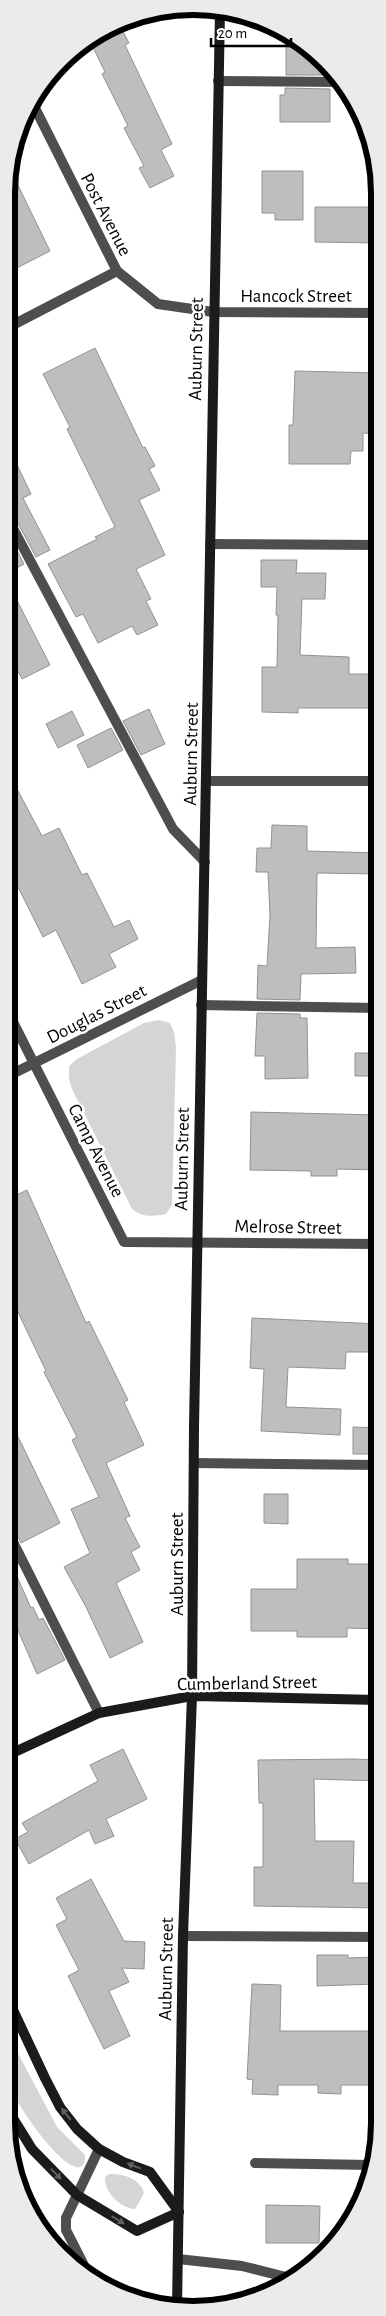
<svg xmlns="http://www.w3.org/2000/svg" width="386" height="2316" font-family="'Alegreya Sans',sans-serif">
	<style>
		.green { fill: #d5d5d5 }
		.building { fill: #bebebe; stroke: #929292 }
		.lines { fill: none; stroke-linecap: round; stroke-linejoin: round }
		.lane { stroke: #4e4e4e; stroke-width: 10 }
		.street { stroke: #4e4e4e; stroke-width: 10 }
		.secondary { stroke: #1b1b1b; stroke-width: 10 }
		.oneway { fill: #5f5f5f }
		.labels { text-anchor: middle; stroke-width: 5; stroke-linejoin: round; paint-order: stroke }
		.street-label { font-size: 19px; fill: #000; stroke: #fff }
		.rim { fill: none; stroke: #000; stroke-width: 6 }
	</style>
	<rect width="100%" height="100%" fill="#fff"/>
	<g class="green">
		<path d="M 159,1020 L 170,1023 L 174,1032 L 176,1047 L 172,1205 L 166,1214 C 153,1216 143,1218 132,1209 L 72,1089 L 69,1079 L 69,1066 L 77,1059 L 144,1023 Z"/>
		<path d="M 6,2040 L 12,2042 L 57,2127 L 85,2155 C 85,2159 85,2163 82,2166 C 65,2178 10,2095 6,2079 C 4,2067 6,2052 6,2040 Z"/>
		<path d="M 109,2174 C 122,2173 141,2179 144,2193 L 135,2209 C 120,2208 104,2192 105,2177 Z"/>
	</g>
	<g class="building">
		<polygon points="119,24 129,43 125,45 172,144 161,150 174,176 150,188 139,168 144,166 124,128 128,126 102,74 105,72 90,41"/>
		<polygon points="286,33 325,61 331,69 331,75 286,75"/>
		<polygon points="285,88 330,89 330,122 280,122 280,95 285,95"/>
		<polygon points="10,169 50,251 7,273 7,180"/>
		<polygon points="262,171 303,171 303,220 275,220 275,213 262,213"/>
		<polygon points="315,207 379,207 379,243 315,242"/>
		<polygon points="95,348 143,448 145,447 155,466 149,469 160,490 139,500 165,555 136,569 151,599 146,601 158,625 137,635 132,626 98,643 83,614 76,617 48,564 97,539 95,537 115,527 67,429 70,427 43,374"/>
		<polygon points="295,371 379,373 379,434 363,433 363,451 351,451 350,464 289,464 289,425 293,425"/>
		<polygon points="7,444 31,494 23,498 50,550 36,557 13,514 7,510"/>
		<polygon points="7,531 24,564 7,573"/>
		<polygon points="261,560 297,560 296,573 326,573 325,599 302,599 300,655 349,657 349,674 379,674 379,708 298,708 298,713 262,712 262,667 277,667 278,615 276,615 277,587 261,587"/>
		<polygon points="7,581 50,665 22,679 7,650"/>
		<polygon points="149,709 165,744 141,755 123,721"/>
		<polygon points="72,711 84,735 58,748 46,724"/>
		<polygon points="111,728 123,750 88,768 77,745"/>
		<polygon points="7,770 42,836 59,828 82,875 87,873 114,927 129,920 138,939 109,954 116,967 82,984 56,930 43,937 7,865"/>
		<polygon points="272,825 307,826 307,851 379,853 379,874 317,873 316,948 355,947 356,973 301,974 300,1000 257,999 258,965 267,966 270,915 268,872 256,872 257,848 271,848"/>
		<polygon points="257,1013 300,1014 300,1018 307,1018 308,1078 265,1079 265,1056 255,1056"/>
		<polygon points="355,1053 376,1053 377,1076 355,1076"/>
		<polygon points="251,1112 379,1115 379,1170 337,1169 337,1176 311,1176 311,1171 250,1170"/>
		<polygon points="27,1190 86,1323 89,1321 128,1400 124,1402 144,1445 106,1463 130,1516 125,1518 140,1547 131,1552 140,1570 116,1583 143,1642 110,1658 86,1607 64,1567 90,1553 71,1509 99,1497 72,1440 77,1437 44,1372 46,1371 6,1287 6,1200"/>
		<polygon points="252,1318 379,1324 379,1352 346,1352 345,1369 288,1367 286,1407 341,1409 340,1435 261,1431 264,1369 250,1368"/>
		<polygon points="6,1412 60,1523 21,1543 12,1525 6,1521"/>
		<polygon points="353,1427 379,1428 379,1454 353,1454"/>
		<polygon points="264,1494 288,1494 288,1524 264,1523"/>
		<polygon points="6,1552 31,1608 33,1607 39,1620 43,1618 65,1660 37,1674 6,1603"/>
		<polygon points="297,1559 348,1559 348,1564 379,1564 379,1629 347,1628 347,1637 297,1637 297,1631 251,1631 251,1589 297,1589"/>
		<polygon points="123,1749 147,1799 106,1819 114,1836 95,1844 89,1830 29,1864 15,1839 28,1832 22,1823 98,1781 90,1765"/>
		<polygon points="353,1759 379,1760 379,1781 314,1779 315,1841 354,1841 353,1883 379,1883 379,1908 254,1906 254,1867 263,1867 263,1803 259,1803 258,1760"/>
		<polygon points="91,1879 124,1941 145,1942 144,1969 122,1968 129,1982 109,1991 130,2036 104,2049 68,1976 79,1970 56,1925 67,1919 56,1898"/>
		<polygon points="317,1955 348,1955 348,1958 375,1957 376,1984 317,1986"/>
		<polygon points="252,1984 281,1985 280,2031 379,2031 379,2085 341,2085 341,2094 318,2093 318,2085 278,2085 278,2095 252,2094 253,2080 247,2079"/>
		<polygon points="266,2205 320,2206 319,2243 266,2243"/>
	</g>
	<g class="lines">
		<g class="lane">
			<polyline points="218,81 340,82"/>
			<polyline points="7,517 173,829 205,862"/>
			<polyline points="210,544 379,545"/>
			<polyline points="201,1005 379,1008"/>
			<polyline points="194,1463 379,1465"/>
			<polyline points="6,1528 99,1713"/>
			<polyline points="183,1936 379,1937"/>
			<polyline points="178,2259 242,2266 290,2278"/>
		</g>
		<g class="street">
			<polyline points="32,102 117,271 158,304 213,312 379,313"/>
			<polyline points="7,328 117,271"/>
			<polyline points="208,781 379,781"/>
			<polyline points="6,1008 124,1242 379,1244"/>
			<polyline points="6,1077 202,980"/>
			<polyline points="255,2163 371,2165"/>
			<polyline points="89,2275 66,2230 66,2218 99,2149"/>
		</g>
		<g class="secondary">
			<polyline points="6,1756 99,1713 192,1696 379,1700"/>
			<polyline points="6,1995 45,2078 60,2107 77,2129 99,2149 123,2162 150,2172 179,2212"/>
			<polyline points="6,2107 32,2149 77,2195 137,2231 179,2212"/>
			<polyline points="177,2308 183,1936 192,1696 194,1427 220,11"/>
		</g>
	</g>
	<defs><path id="oneway-solid" d="M-6-.8H1V-3.2L6.5 0L1 3.2V.8H-6Z" transform="scale(1.25)"/></defs>
	<g class="oneway">
		<use href="#oneway-solid" transform="translate(66 2114) rotate(-128)"/>
		<use href="#oneway-solid" transform="translate(134 2166) rotate(-159)"/>
		<use href="#oneway-solid" transform="translate(56 2174) rotate(46)"/>
		<use href="#oneway-solid" transform="translate(118 2220) rotate(31)"/>
	</g>
	<g class="labels">
		<g class="street-label">
			<text transform="translate(107 214) rotate(63)" y="7">Post Avenue</text>
			<text x="296" y="302">Hancock Street</text>
			<text transform="translate(195 349) rotate(-89)" y="7">Auburn Street</text>
			<text transform="translate(190 754) rotate(-89)" y="7">Auburn Street</text>
			<text transform="translate(96 1013) rotate(-27)" y="7">Douglas Street</text>
			<text transform="translate(97 1150) rotate(63)" y="7">Camp Avenue</text>
			<text transform="translate(181 1159) rotate(-89)" y="7">Auburn Street</text>
			<text transform="translate(288 1226) rotate(1)" y="7">Melrose Street</text>
			<text transform="translate(176 1564) rotate(-90)" y="7">Auburn Street</text>
			<text transform="translate(247 1682) rotate(-1)" y="7">Cumberland Street</text>
			<text transform="translate(165 1969) rotate(-89)" y="7">Auburn Street</text>
		</g>
	</g>
	<path d="M0 0H386V2316H0ZM193 15H193A178 178 0 0 1 371 193V2123A178 178 0 0 1 193 2301H193A178 178 0 0 1 15 2123V193A178 178 0 0 1 193 15Z" fill="#ebebeb" fill-rule="evenodd"/>
	<path class="rim" d="M193 15H193A178 178 0 0 1 371 193V2123A178 178 0 0 1 193 2301H193A178 178 0 0 1 15 2123V193A178 178 0 0 1 193 15Z"/>
	<path d="M211 38v8h80v-8" fill="none" stroke="#000000" stroke-width="2.5"/>
	<text x="218" y="38" font-size="15" fill="#000000" stroke="#ffffff" stroke-width="4" paint-order="stroke">20 m</text>
</svg>
